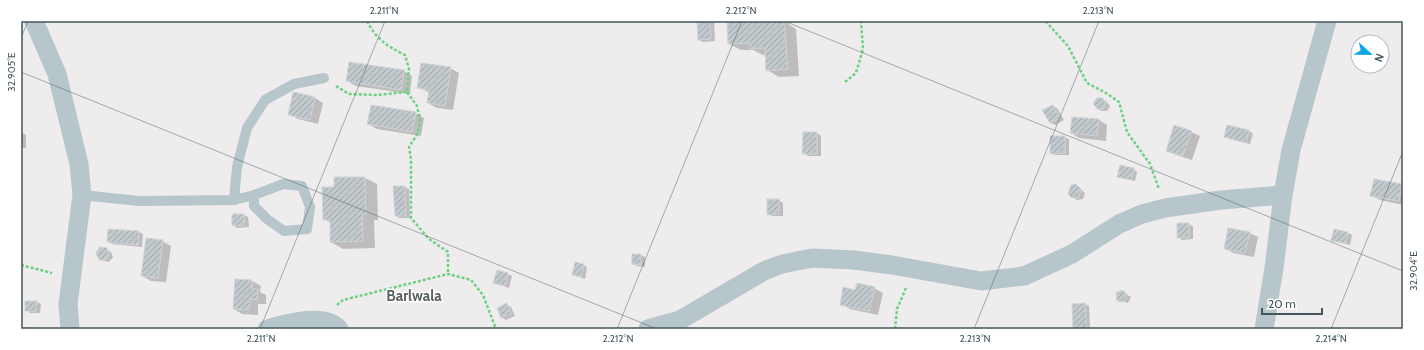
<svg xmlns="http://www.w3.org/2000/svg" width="1424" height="350" font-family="Cabin,sans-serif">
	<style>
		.shadow { fill: #0003 }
		.building { fill: url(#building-hatch); stroke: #cfd4d8 }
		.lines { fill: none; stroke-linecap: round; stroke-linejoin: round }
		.path { stroke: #6cd185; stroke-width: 2.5; stroke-dasharray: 3 2; stroke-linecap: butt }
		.lane { stroke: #b6c6cb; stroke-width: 10 }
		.street { stroke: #b6c6cb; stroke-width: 19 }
		.ticks { fill: none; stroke: #43565b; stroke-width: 1; stroke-opacity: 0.45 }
		.labels { text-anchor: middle; stroke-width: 3; stroke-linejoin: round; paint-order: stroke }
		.quarter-label { font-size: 15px; font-weight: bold; fill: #585f61; stroke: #fff }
		.neatline { fill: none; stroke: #43565b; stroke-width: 1.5 }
		.ticks-label { font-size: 10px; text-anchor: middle; fill: #43565b }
	</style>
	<defs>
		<pattern id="building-hatch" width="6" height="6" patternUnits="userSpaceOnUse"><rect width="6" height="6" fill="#c2c9cc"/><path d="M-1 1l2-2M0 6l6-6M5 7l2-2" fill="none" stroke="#9fa6a9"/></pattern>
	</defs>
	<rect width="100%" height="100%" fill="#efeced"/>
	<g class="shadow">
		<polygon points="698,21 714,22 715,41 703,42 699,40"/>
		<polygon points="728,21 787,21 788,24 796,29 799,76 779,77 767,70 766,55 763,55 753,50 741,50 729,44"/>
		<polygon points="350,63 404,71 412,76 410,94 356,86 347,81"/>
		<polygon points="450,68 459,73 453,110 437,108 428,103 430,93 418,87"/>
		<polygon points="315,98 323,103 318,124 298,119 289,114"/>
		<polygon points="1102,99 1106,101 1110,106 1107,111 1102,111 1097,109"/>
		<polygon points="1053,106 1057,108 1064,120 1055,125 1050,123"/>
		<polygon points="415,113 424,118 421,136 377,129 368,124"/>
		<polygon points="1099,120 1107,125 1106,141 1079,138 1071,133"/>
		<polygon points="1228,126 1249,131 1253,134 1250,144 1229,139 1225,136"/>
		<polygon points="21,132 26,135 26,148 21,148"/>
		<polygon points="1191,132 1200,136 1192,160 1176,155 1167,151"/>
		<polygon points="804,133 817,133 821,136 821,156 808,156 804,153"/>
		<polygon points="1064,137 1069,139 1069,155 1056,155 1051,153"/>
		<polygon points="1133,169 1137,172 1135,181 1122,178 1118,176"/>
		<polygon points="335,178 365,178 377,184 378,220 374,220 375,248 343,249 331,242 331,223 324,219 335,188"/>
		<polygon points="1076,185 1085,193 1083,199 1077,200 1073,197"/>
		<polygon points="1402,185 1403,186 1403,205 1380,200 1372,196"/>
		<polygon points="404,187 409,189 410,218 400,218 396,216"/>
		<polygon points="779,200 783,203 783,216 772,216 768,214"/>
		<polygon points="233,215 244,215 248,217 249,227 237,228 233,225"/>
		<polygon points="1188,224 1193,226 1193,239 1182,240 1178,237"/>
		<polygon points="109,230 139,232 143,234 142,247 112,244 108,242"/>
		<polygon points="1335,230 1348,233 1352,235 1350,245 1337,242 1333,240"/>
		<polygon points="1249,233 1258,237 1254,257 1233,253 1225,248"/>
		<polygon points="162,241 171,246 166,282 151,281 142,276"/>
		<polygon points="106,249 111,252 113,257 109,262 104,261 100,259"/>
		<polygon points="633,255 641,255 645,257 645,267 637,266 633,264"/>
		<polygon points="583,265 587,267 585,279 573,275"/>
		<polygon points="507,274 512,276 509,288 494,283"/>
		<polygon points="236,280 252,281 261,286 260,292 266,295 266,304 258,304 258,315 242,314 234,309"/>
		<polygon points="874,288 883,293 878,315 850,309 841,304"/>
		<polygon points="1126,294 1131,297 1128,303 1118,300"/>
		<polygon points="37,302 41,304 40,313 30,313 26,310"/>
		<polygon points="1085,304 1089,306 1090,329 1074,329"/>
		<polygon points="507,305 511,307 515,316 506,320 502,318"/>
		<polygon points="33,327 37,329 21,329 21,328"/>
	</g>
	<g class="building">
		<polygon points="697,21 710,21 711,39 698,40"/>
		<polygon points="727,21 784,21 788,69 766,71 765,48 750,49 750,43 728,44"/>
		<polygon points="349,62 404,70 401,90 346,81"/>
		<polygon points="421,63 451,67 445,106 427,103 429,90 417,88"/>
		<polygon points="293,92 315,97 310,120 288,115"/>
		<polygon points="1097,98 1102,98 1106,103 1103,109 1097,109 1093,103"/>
		<polygon points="371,105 416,112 412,132 367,124"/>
		<polygon points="1053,105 1060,118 1050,123 1042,110"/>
		<polygon points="1072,117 1099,119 1097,136 1070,133"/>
		<polygon points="1174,125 1192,131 1183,156 1166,151"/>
		<polygon points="1227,125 1249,130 1246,143 1224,137"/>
		<polygon points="803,132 817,132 817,154 802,154"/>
		<polygon points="1050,136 1065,136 1065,153 1050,154"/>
		<polygon points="1120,165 1134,168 1131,180 1117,177"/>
		<polygon points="334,177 365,177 366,214 362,214 363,241 330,242 330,220 323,220 322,187 334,187"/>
		<polygon points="1374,179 1402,184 1399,201 1370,196"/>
		<polygon points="1076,184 1081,189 1079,197 1072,198 1068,194 1071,185"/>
		<polygon points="393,186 405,186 406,216 395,216"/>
		<polygon points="767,199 779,199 779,214 767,215"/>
		<polygon points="232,214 244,214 245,225 232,226"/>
		<polygon points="1177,223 1189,223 1189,237 1177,238"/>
		<polygon points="1228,228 1250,232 1245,253 1224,249"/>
		<polygon points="108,229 139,231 138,245 107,242"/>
		<polygon points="1334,229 1348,232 1346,243 1331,241"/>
		<polygon points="146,238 163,240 158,278 141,276"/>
		<polygon points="100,247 107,248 109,255 105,260 99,260 96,253"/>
		<polygon points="632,254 641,254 641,265 632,264"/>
		<polygon points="575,262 584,264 581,277 572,275"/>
		<polygon points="497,270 508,273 505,286 493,283"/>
		<polygon points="235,279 252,280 252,289 258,289 257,300 250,299 249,310 233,309"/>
		<polygon points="857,283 875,287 869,311 840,305 843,287 855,290"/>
		<polygon points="1122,290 1127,294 1123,302 1117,301 1116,293"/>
		<polygon points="25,301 37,301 36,312 25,311"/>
		<polygon points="507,303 511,314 501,318 497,308"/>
		<polygon points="1085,303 1087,329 1073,329 1072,304"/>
	</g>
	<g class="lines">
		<g class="path">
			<path d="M 367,21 C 376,39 387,46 405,55 L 409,69 L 407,92 L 417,106 L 420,119 L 418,133 L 409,147 L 411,159 L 411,218 L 429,239 L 448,252 L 448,274"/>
			<polyline points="1046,21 1048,24 1068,46 1087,83 1106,93 1119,102 1127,132 1150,164 1159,189"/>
			<polyline points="845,82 856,73 863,49 861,21"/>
			<polyline points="336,86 349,94 376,95 407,92"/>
			<polyline points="21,265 52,273"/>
			<polyline points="337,305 343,300 448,274 471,280 483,295 496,329"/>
			<polyline points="895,329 897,309 906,288"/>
		</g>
		<g class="lane">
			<polyline points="82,195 139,201 234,200 237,167 247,128 265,100 294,84 324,78"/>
			<polyline points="234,200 254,195 283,184 302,186 310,207 307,229 284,231 267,219 254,206 254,195"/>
		</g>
		<g class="street">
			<polyline points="34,21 57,74 79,164 82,195 68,304 70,329"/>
			<path d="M 267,329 C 284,324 325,312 339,329"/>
			<polyline points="648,329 680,320 764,271 782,264 812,258 854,260 892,265 981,281 1024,276 1072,254 1119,224 1142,214 1165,208 1221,200 1283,195"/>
			<polyline points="1264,329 1274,268 1283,195 1291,150 1327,21"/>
		</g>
	</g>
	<path class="ticks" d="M 784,21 L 1403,271M 21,38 L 28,21M 21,72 L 657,329M 260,329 L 385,21M 617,329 L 742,21M 974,329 L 1099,21M 1331,329 L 1403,151"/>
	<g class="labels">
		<g class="quarter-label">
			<text x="414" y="301">Barlwala</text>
		</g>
	</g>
	<rect width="1424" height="350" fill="none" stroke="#ffffff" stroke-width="44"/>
	<g transform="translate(1370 54) rotate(112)"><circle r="19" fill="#ffffff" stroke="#b4bbbd"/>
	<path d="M0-3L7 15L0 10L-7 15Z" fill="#0da6e8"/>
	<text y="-6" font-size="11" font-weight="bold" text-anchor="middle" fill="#43565b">N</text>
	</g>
	<path d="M1262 308v6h60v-6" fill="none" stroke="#43565b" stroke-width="2"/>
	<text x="1268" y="308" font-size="12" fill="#43565b" stroke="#ffffff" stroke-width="3" paint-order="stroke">20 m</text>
	<rect x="22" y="22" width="1380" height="306" class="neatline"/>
	<g class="ticks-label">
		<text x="384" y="14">2.211°N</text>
		<text x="741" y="14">2.212°N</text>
		<text x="1098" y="14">2.213°N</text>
		<text transform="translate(11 72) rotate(-90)" y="4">32.905°E</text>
		<text transform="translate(1413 271) rotate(-90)" y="4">32.904°E</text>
		<text x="261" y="342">2.211°N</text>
		<text x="618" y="342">2.212°N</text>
		<text x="975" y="342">2.213°N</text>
		<text x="1331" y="342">2.214°N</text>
	</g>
</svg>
